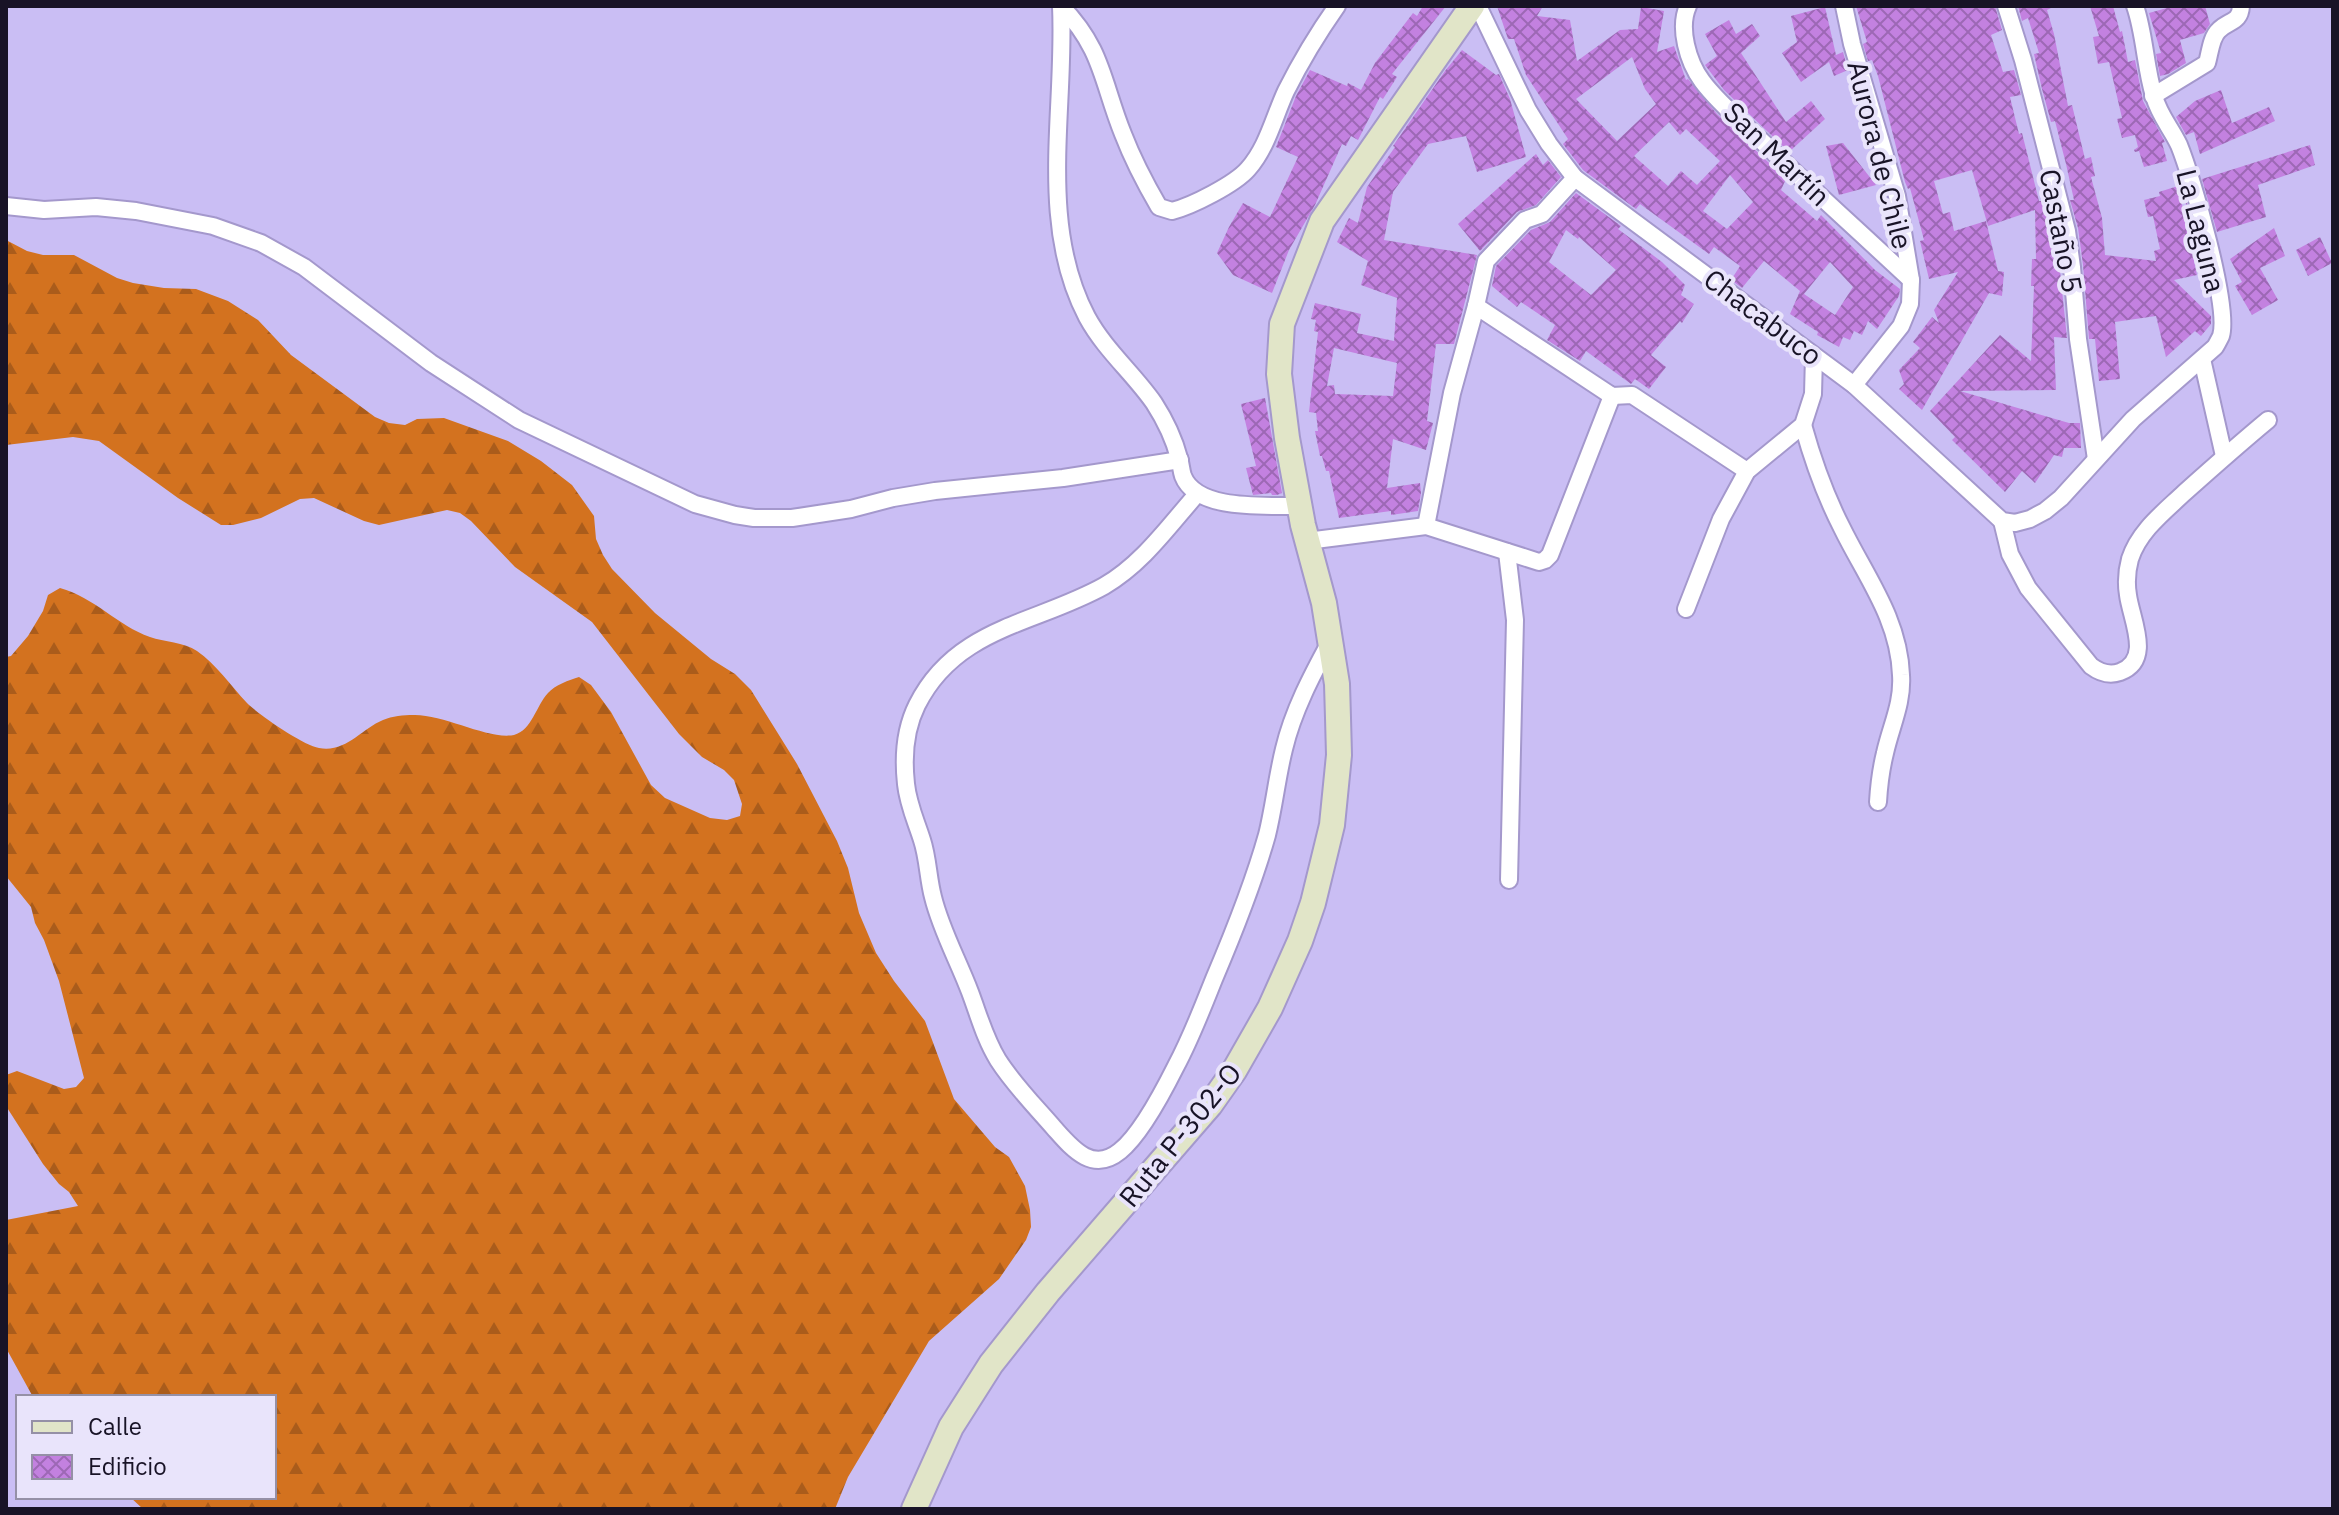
<svg xmlns="http://www.w3.org/2000/svg" width="2339" height="1515" font-family="'IBM Plex Sans',sans-serif">
	<style>
		.forest { fill: url(#forest-firs) }
		.building { fill: url(#building-cross-hatch); fill-rule: evenodd }
		.lines { fill: none; stroke-linecap: round; stroke-linejoin: round }
		.street-casing { stroke: #a498cc; stroke-width: 20 }
		.secondary-casing { stroke: #a498cc; stroke-width: 28 }
		.street { stroke: #fff; stroke-width: 16 }
		.secondary { stroke: #e1e5c8; stroke-width: 24 }
		.labels { text-anchor: middle; stroke-width: 8; stroke-linejoin: round; paint-order: stroke }
		.street-label { font-size: 28px; fill: #181326; stroke: #e9e4fb }
	</style>
	<defs>
		<pattern id="forest-firs" width="22" height="20" patternUnits="userSpaceOnUse" patternTransform="scale(2)"><rect width="22" height="20" fill="#d3721f"/><path d="M5 1l3.5 6h-7zM16 11l3.5 6h-7z" fill="#aa5c1b"/></pattern>
		<pattern id="building-cross-hatch" width="8" height="8" patternUnits="userSpaceOnUse" patternTransform="scale(2)"><rect width="8" height="8" fill="#c381e0"/><path d="M0 0l8 8M0 8l8-8" fill="none" stroke="#9d68b5"/></pattern>
	</defs>
	<rect width="100%" height="100%" fill="#cabef4"/>
	<path class="forest" d="M 6,240 L 27,251 L 43,255 L 74,255 L 117,278 L 133,283 L 164,288 L 196,289 L 228,301 L 258,320 L 291,355 L 375,417 L 389,423 L 405,425 L 417,419 L 444,418 L 508,441 L 541,461 L 572,485 L 594,516 L 596,539 L 603,555 L 612,569 L 655,613 L 711,659 L 735,674 L 751,690 L 797,764 L 837,841 L 848,868 L 859,913 L 876,953 L 894,981 L 925,1021 L 954,1099 L 995,1147 L 1009,1157 L 1025,1186 L 1030,1210 L 1031,1227 L 1026,1240 L 999,1279 L 929,1341 L 848,1477 L 835,1509 L 143,1509 L 130,1497 L 274,1497 L 274,1397 L 33,1397 L 6,1348 L 6,1220 L 78,1206 L 69,1192 L 59,1184 L 43,1164 L 6,1106 L 6,1075 L 17,1071 L 64,1089 L 76,1087 L 84,1078 L 59,981 L 44,940 L 35,923 L 31,907 L 6,876 L 6,657 L 11,656 L 28,636 L 43,611 L 48,595 L 60,588 C 94,597 118,626 150,637 C 164,642 184,642 197,651 C 216,664 231,686 247,703 C 259,715 303,745 319,748 C 346,753 361,729 383,720 C 392,716 404,715 413,715 C 444,714 488,740 514,735 C 532,730 536,706 548,693 C 555,685 569,680 579,677 L 591,685 L 611,712 L 651,785 L 665,798 L 710,818 L 727,820 L 740,816 L 742,804 L 734,780 L 724,770 L 702,757 L 679,734 L 592,622 L 515,567 L 471,521 L 460,513 L 447,510 L 379,525 L 364,521 L 314,498 L 300,499 L 261,518 L 233,525 L 221,525 L 178,498 L 99,441 L 73,437 L 6,445 Z"/>
	<g class="building">
		<polygon points="1423,6 1446,6 1392,74 1397,77 1383,99 1380,97 1358,140 1351,136 1346,146 1342,144 1315,205 1289,250 1272,293 1233,275 1217,253 1229,227 1243,203 1270,217 1298,157 1276,147 1296,96 1310,70 1347,86 1348,83 1361,90 1375,63 1413,13 1417,16"/>
		<path d="M 1497,6 L 1543,6 L 1537,16 L 1570,20 L 1577,61 L 1620,30 L 1638,29 L 1641,7 L 1664,11 L 1657,52 L 1674,46 L 1686,80 L 1688,79 L 1717,114 L 1786,179 L 1781,190 L 1817,221 L 1821,215 L 1875,270 L 1900,289 L 1899,296 L 1877,329 L 1868,321 L 1862,335 L 1854,331 L 1850,340 L 1843,337 L 1839,347 L 1817,335 L 1818,332 L 1790,314 L 1800,291 L 1764,261 L 1742,288 L 1731,280 L 1740,266 L 1714,247 L 1709,254 L 1640,204 L 1636,209 L 1583,170 L 1563,144 L 1568,139 L 1526,75 L 1514,39 L 1508,39 ZM 1632,57 L 1645,89 L 1656,104 L 1617,141 L 1576,99 ZM 1669,122 L 1680,135 L 1686,129 L 1720,161 L 1697,185 L 1681,171 L 1668,186 L 1634,156 ZM 1730,175 L 1753,202 L 1727,229 L 1703,211 ZM 1830,262 L 1853,287 L 1835,315 L 1804,294 Z"/>
		<polygon points="1856,6 1995,6 2002,30 1991,35 2003,72 2014,70 2021,95 2010,97 2019,134 2022,133 2039,201 2048,201 2056,233 2067,338 2054,337 2056,390 1960,391 2069,423 2080,423 2081,448 2064,448 2062,457 2054,455 2035,483 2022,471 2005,492 1952,440 1955,437 1930,411 2000,335 2031,361 2034,286 2031,286 2032,259 2036,259 2035,210 1988,226 1972,170 1934,181 1943,214 1950,212 1954,231 1986,221 1998,271 2004,272 2002,296 1989,293 1922,410 1899,389 1904,384 1899,370 1920,348 1913,342 1932,317 1939,323 1934,310 1958,272 1929,279 1920,241 1924,240 1910,188 1908,189 1905,182 1878,76 1872,60 1868,61 1863,44 1867,42"/>
		<polygon points="2018,6 2055,6 2047,10 2054,34 2068,106 2072,105 2085,159 2091,157 2095,176 2091,177 2102,218 2105,255 2156,261 2154,251 2160,249 2153,216 2148,217 2144,200 2160,196 2159,192 2181,185 2188,207 2180,195 2197,275 2174,280 2211,316 2211,324 2201,336 2195,331 2166,357 2156,316 2115,322 2120,379 2099,381 2095,339 2089,339 2083,265 2078,228 2070,200 2074,200 2066,164 2055,121 2051,122 2042,89 2034,54 2039,53 2028,18 2022,21"/>
		<polygon points="2090,6 2113,6 2120,32 2122,31 2128,62 2135,60 2143,101 2165,142 2162,143 2167,161 2144,167 2139,151 2135,152 2134,150 2138,147 2135,135 2122,138 2117,119 2122,118 2109,62 2098,64 2093,37 2099,36"/>
		<polygon points="2174,6 2205,6 2210,24 2204,33 2180,40 2186,63 2168,74 2160,76 2156,54 2161,53 2149,13"/>
		<polygon points="1825,7 1836,55 1843,52 1848,70 1834,76 1829,62 1801,82 1782,53 1797,42 1791,16"/>
		<polygon points="1729,20 1736,34 1752,24 1760,36 1741,53 1786,122 1811,101 1825,119 1789,152 1724,90 1705,65 1717,56 1705,34"/>
		<path d="M 1462,50 L 1496,75 L 1499,74 L 1510,99 L 1526,157 L 1477,172 L 1466,136 L 1428,144 L 1393,192 L 1384,240 L 1477,255 L 1454,344 L 1436,344 L 1427,421 L 1433,423 L 1426,450 L 1393,439 L 1387,488 L 1420,483 L 1421,493 L 1418,511 L 1391,515 L 1391,511 L 1339,518 L 1329,471 L 1326,471 L 1322,456 L 1320,456 L 1315,431 L 1318,431 L 1316,413 L 1309,412 L 1318,332 L 1314,331 L 1316,320 L 1311,319 L 1315,303 L 1361,314 L 1357,333 L 1394,341 L 1397,298 L 1361,285 L 1368,261 L 1337,242 L 1349,218 L 1358,223 L 1367,187 L 1395,147 L 1393,146 L 1445,71 ZM 1334,348 L 1397,363 L 1393,396 L 1335,394 L 1334,385 L 1327,386 Z"/>
		<polygon points="2221,90 2232,123 2269,107 2275,121 2200,154 2194,132 2186,135 2176,117 2195,101"/>
		<polygon points="1843,143 1876,185 1839,195 1826,146"/>
		<polygon points="2310,145 2315,165 2258,185 2266,217 2217,232 2202,179"/>
		<polygon points="1536,154 1543,165 1548,160 1561,177 1536,205 1517,212 1480,251 1458,224"/>
		<path d="M 1576,193 L 1621,226 L 1618,229 L 1662,262 L 1685,285 L 1681,295 L 1694,304 L 1682,323 L 1680,321 L 1651,355 L 1666,367 L 1649,389 L 1635,379 L 1631,384 L 1586,351 L 1580,361 L 1547,340 L 1555,325 L 1521,302 L 1517,307 L 1492,286 L 1496,266 L 1531,230 L 1550,222 ZM 1566,230 L 1578,239 L 1579,237 L 1616,270 L 1591,295 L 1549,262 Z"/>
		<polygon points="2274,228 2285,256 2260,268 2278,300 2252,315 2235,286 2242,282 2230,259"/>
		<polygon points="2320,237 2332,263 2308,276 2296,250"/>
		<polygon points="1265,398 1282,493 1277,495 1272,495 1271,493 1253,495 1246,468 1256,466 1241,404"/>
	</g>
	<g class="lines">
		<g class="street-casing">
			<g id="street">
				<path d="M 1061,6 C 1066,109 1037,222 1087,317 C 1105,350 1133,373 1154,403 C 1165,420 1174,439 1179,458 C 1181,464 1181,470 1183,476 C 1197,512 1268,505 1300,506"/>
				<path d="M 1061,6 C 1103,49 1102,82 1123,134 C 1133,160 1145,183 1159,207 L 1172,211 C 1192,206 1235,184 1248,169 C 1267,148 1274,117 1286,91 C 1301,61 1318,33 1337,6"/>
				<path d="M 1478,6 L 1528,110 L 1549,144 L 1575,178 L 1854,385 L 2002,521 L 2015,523 L 2030,519 L 2045,511 L 2061,498 L 2133,419 L 2215,347 C 2217,344 2219,340 2221,336 C 2230,307 2192,177 2179,145 C 2171,128 2159,115 2154,96 C 2145,67 2145,35 2135,6"/>
				<path d="M 1688,6 C 1678,28 1688,62 1702,81 C 1718,103 1747,127 1767,146 C 1815,192 1863,235 1911,280"/>
				<polyline points="1844,6 1852,44 1897,196 1911,280 1910,304 1901,326 1854,385"/>
				<polyline points="2006,6 2023,60 2067,231 2072,267 2078,339 2096,459"/>
				<path d="M 2153,96 L 2207,63 C 2210,53 2211,37 2219,30 C 2229,20 2240,23 2241,6"/>
				<polyline points="6,206 44,210 96,207 136,211 213,226 261,243 304,267 431,363 519,420 695,504 735,515 754,518 792,518 851,509 893,498 935,491 1063,478 1180,460"/>
				<polyline points="1476,306 1612,396 1632,395 1747,471"/>
				<polyline points="2202,359 2224,456"/>
				<path d="M 1803,425 C 1813,461 1825,495 1842,528 C 1866,577 1899,619 1901,675 C 1903,703 1891,726 1885,753 C 1881,769 1879,785 1878,802"/>
				<path d="M 1197,494 C 1168,527 1142,564 1104,586 C 1036,624 956,627 917,705 C 905,729 903,757 906,784 C 908,804 916,821 922,840 C 928,858 928,878 933,897 C 941,930 958,960 970,992 C 979,1016 985,1039 998,1060 C 1014,1085 1035,1106 1054,1128 C 1071,1147 1092,1174 1120,1151 C 1140,1135 1164,1090 1176,1066 C 1191,1038 1202,1009 1214,979 C 1234,932 1253,885 1267,835 C 1274,807 1277,777 1284,749 C 1293,711 1312,675 1330,642"/>
				<path d="M 2002,521 L 2010,554 L 2028,588 L 2091,666 C 2099,672 2109,676 2120,672 C 2153,660 2131,619 2128,595 C 2126,583 2127,570 2130,559 C 2139,531 2164,512 2184,493 C 2212,468 2239,444 2268,420"/>
				<polyline points="1426,526 1452,393 1476,306 1486,261 1525,220 1542,214 1575,178"/>
				<polyline points="1307,541 1426,526 1539,562 1545,560 1550,555 1612,396"/>
				<polyline points="1507,552 1515,620 1509,880"/>
				<polyline points="1686,609 1721,519 1747,471 1803,425 1813,394 1814,356"/>
			</g>
		</g>
		<g class="secondary-casing">
			<polyline id="secondary" points="914,1509 951,1427 991,1364 1048,1292 1210,1105 1234,1071 1270,1008 1300,941 1313,903 1332,825 1339,755 1338,718 1337,684 1324,603 1303,525 1287,438 1279,374 1282,324 1322,221 1472,6"/>
		</g>
		<use href="#street" class="street"/>
		<use href="#secondary" class="secondary"/>
	</g>
	<g class="labels">
		<g class="street-label">
			<text transform="translate(1777 154) rotate(44)" y="10">San Martín</text>
			<text transform="translate(1880 155) rotate(76)" y="10">Aurora de Chile</text>
			<text transform="translate(2061 231) rotate(79)" y="10">Castaño 5</text>
			<text transform="translate(2201 231) rotate(76)" y="10">La Laguna</text>
			<text transform="translate(1763 317) rotate(37)" y="10">Chacabuco</text>
			<text transform="translate(1180 1135) rotate(-51)" y="10">Ruta P-302-O</text>
		</g>
	</g>
	<rect width="2339" height="1515" fill="none" stroke="#181326" stroke-width="16"/>
	<rect x="16" y="1395" width="260" height="104" fill="#e9e4fb" stroke="#9590a6" stroke-width="2"/>
	<rect x="32" y="1421" width="40" height="12" fill="#e1e5c8" stroke="#9590a6" stroke-width="2"/>
	<text x="88" y="1435" font-size="24" fill="#181326">Calle</text>
	<rect x="32" y="1455" width="40" height="24" fill="url(#building-cross-hatch)" stroke="#9590a6" stroke-width="2"/>
	<text x="88" y="1475" font-size="24" fill="#181326">Edificio</text>
</svg>
